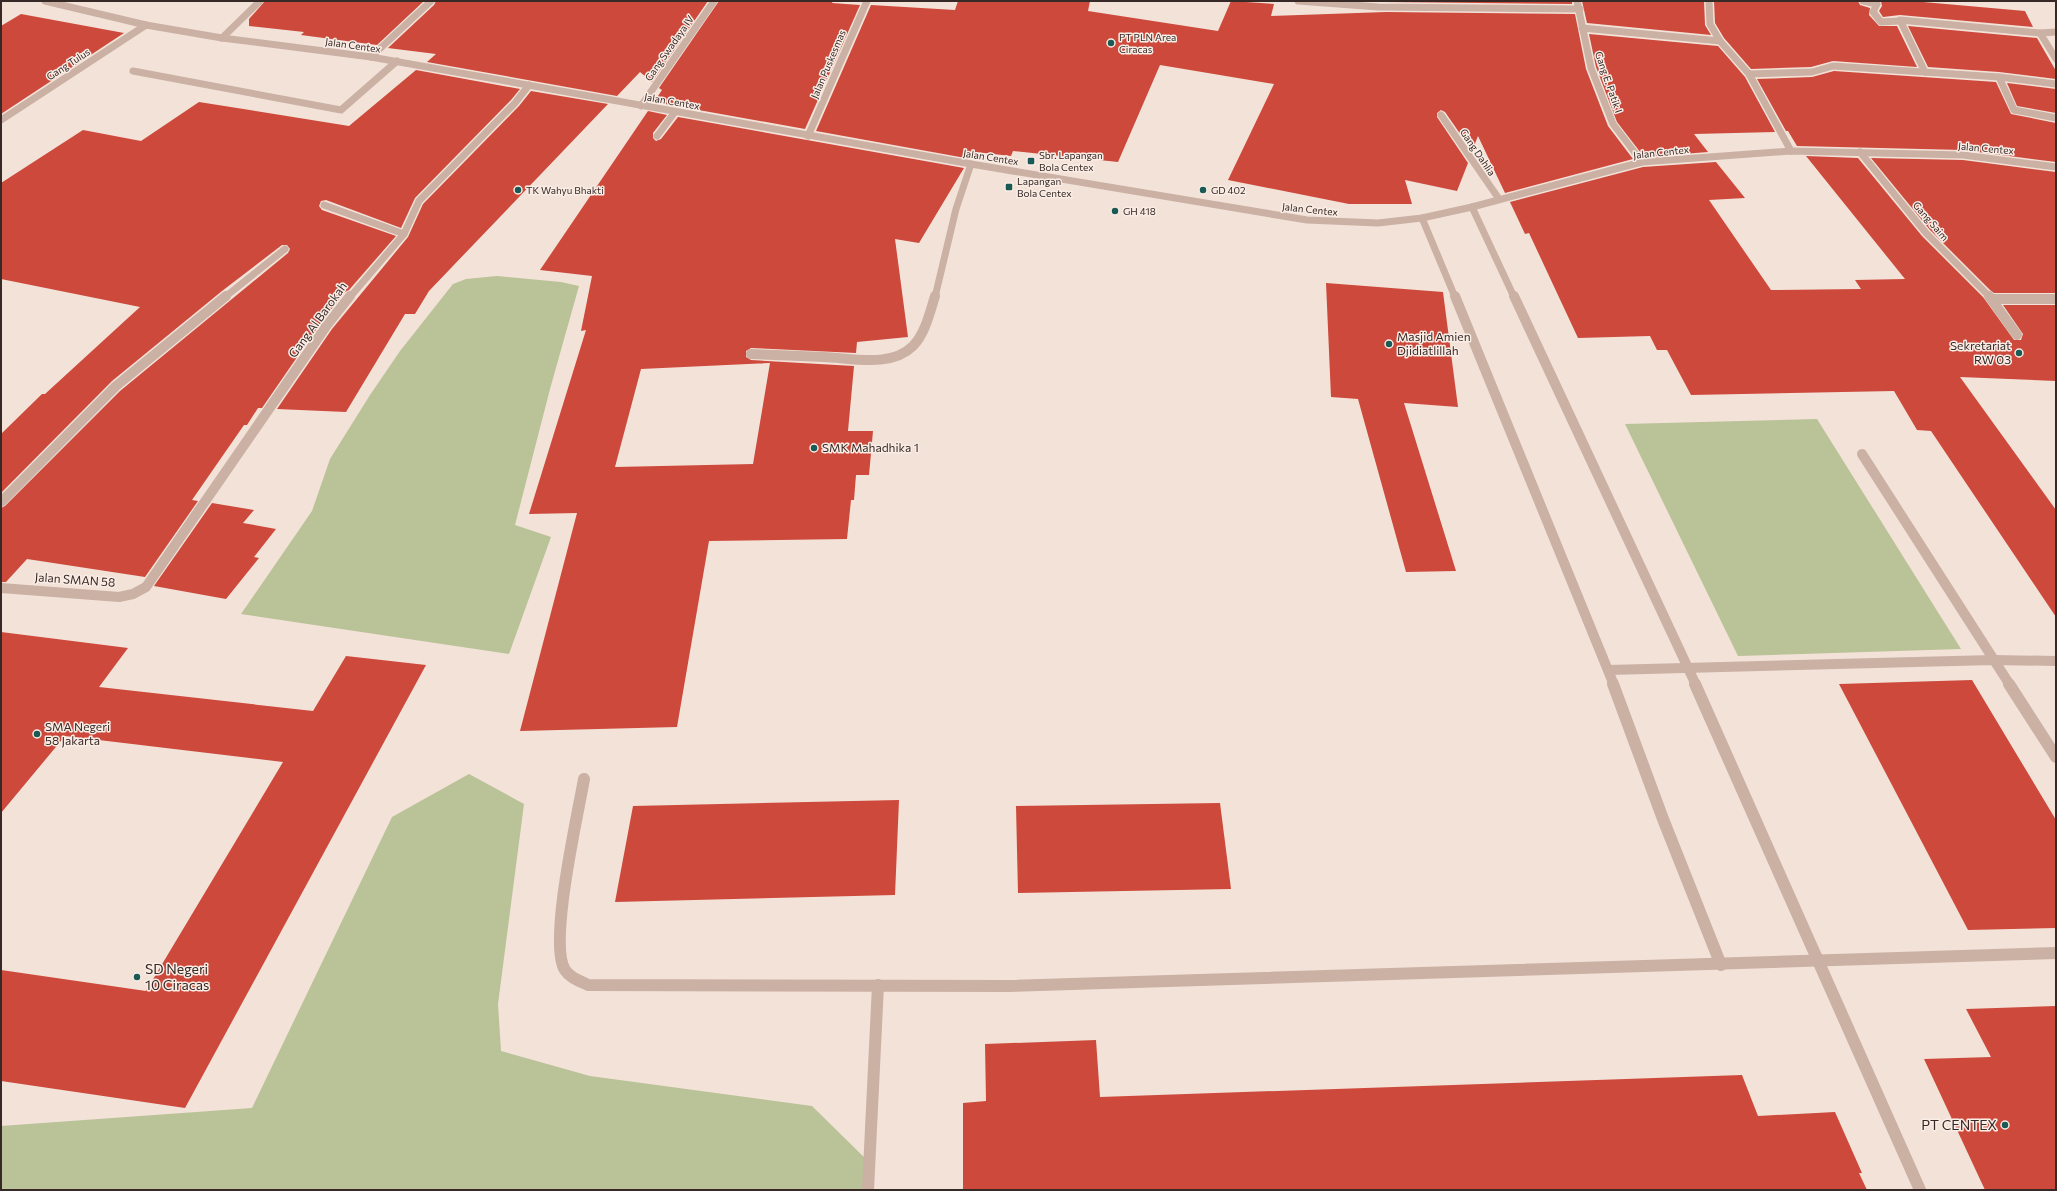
<svg xmlns="http://www.w3.org/2000/svg" width="2057" height="1191" font-family="Commissioner,sans-serif">
	<style>
		.green { fill: #bac298 }
		.building { fill: #cd493c; fill-rule: evenodd }
		.lines { fill: none; stroke-linecap: round; stroke-linejoin: round }
		.minor-far2 { stroke: #cbb0a4; stroke-width: 7 }
		.minor-far1 { stroke: #cbb0a4; stroke-width: 10 }
		.minor { stroke: #cbb0a4; stroke-width: 12 }
		.poi-dot { fill: #195a54; stroke: #faede5; stroke-width: 1.5 }
		.labels { text-anchor: middle; stroke-width: 3; stroke-linejoin: round; paint-order: stroke }
		.far-poi-label { font-size: 10px; fill: #362926; stroke: #faede5; text-anchor: start }
		.far-street-label { font-size: 10px; fill: #362926; stroke: #faede5 }
		.street-label { font-size: 12px; fill: #362926; stroke: #faede5 }
		.poi-label { font-size: 12px; fill: #362926; stroke: #faede5; text-anchor: start }
		.near-poi-label { font-size: 14px; fill: #362926; stroke: #faede5; text-anchor: start }
	</style>
	<rect width="100%" height="100%" fill="#f3e2d8"/>
	<g class="green">
		<polygon points="497,276 561,282 579,286 550,389 515,525 551,537 509,654 241,614 312,511 330,459 370,395 400,351 453,284 466,279"/>
		<polygon points="1817,419 1961,649 1738,656 1625,424"/>
		<polygon points="469,774 524,804 498,1004 501,1051 590,1076 812,1106 870,1163 869,1190 1,1190 1,1126 252,1108 392,817"/>
	</g>
	<g class="building">
		<polygon points="265,1 424,1 377,45 301,35 304,32 249,26 249,19"/>
		<polygon points="436,1 708,1 652,82 640,72 617,96 427,62 436,54 388,48 434,5"/>
		<polygon points="719,1 833,1 832,3 860,5 805,129 654,102 662,90 659,88"/>
		<polygon points="958,1 1090,1 1088,11 1218,31 1231,1 1274,4 1271,16 1386,12 1575,14 1586,69 1608,126 1633,159 1505,193 1478,136 1472,151 1445,112 1441,110 1437,113 1437,117 1468,163 1457,191 1405,180 1412,204 1349,204 1228,180 1274,84 1160,65 1118,162 1013,151 1011,156 976,152 971,159 816,131 871,5 955,10"/>
		<polygon points="1384,1 1572,1 1572,4 1385,2"/>
		<polygon points="1582,1 1704,1 1705,25 1711,35 1587,23"/>
		<polygon points="1714,1 1858,1 1860,5 1870,8 1869,15 1879,26 1897,26 1917,67 1833,61 1811,67 1751,69 1724,38 1715,23"/>
		<polygon points="1881,1 1912,1 2025,11 2033,27 1900,15 1883,17 1879,11 1882,6"/>
		<polygon points="21,14 124,33 1,114 1,26"/>
		<polygon points="1908,26 2037,38 2056,71 2056,79 1999,72 1928,67"/>
		<polygon points="1589,34 1718,46 1745,77 1775,132 1694,134 1708,152 1644,157 1617,122 1596,67"/>
		<polygon points="416,70 520,89 511,100 415,198 401,228 326,200 321,201 319,206 322,210 396,236 349,290 345,292 322,321 262,408 258,408 247,425 244,425 192,500 198,501 145,577 27,559 6,582 1,582 1,508 5,506 120,391 288,253 290,249 287,245 282,245 222,291 112,381 1,493 1,434 42,394 45,394 140,307 1,279 1,183 83,130 141,141 199,102 349,126"/>
		<polygon points="1834,71 1996,82 2011,114 2056,123 2056,162 1963,150 1797,146 1788,131 1786,131 1757,79 1812,77"/>
		<polygon points="2007,83 2056,89 2056,113 2017,106"/>
		<polygon points="531,91 608,104 429,291 415,314 405,314 346,412 277,409 332,329 408,237 423,204 519,106"/>
		<path d="M 648,111 L 667,115 L 653,133 L 653,138 L 656,141 L 661,139 L 678,117 L 964,168 L 919,243 L 895,239 L 908,337 L 857,342 L 856,353 L 751,348 L 746,351 L 746,357 L 751,360 L 854,366 L 848,431 L 873,431 L 869,475 L 856,475 L 854,500 L 851,500 L 847,539 L 709,541 L 677,727 L 520,731 L 577,513 L 529,514 L 586,330 L 581,331 L 592,276 L 540,270 ZM 770,363 L 753,464 L 615,467 L 641,369 Z"/>
		<polygon points="1806,156 1858,158 1922,236 1983,297 2014,340 2021,340 2023,334 2003,305 2056,305 2056,381 1960,377 2056,510 2056,617 1931,431 1917,430 1894,391 1691,395 1667,350 1657,350 1650,336 1578,338 1529,233 1525,234 1510,202 1643,167 1716,162 1745,198 1709,200 1771,290 1861,289 1855,280 1905,279"/>
		<polygon points="1871,158 1963,160 2056,172 2056,293 1994,293 1990,290 1930,230"/>
		<polygon points="1326,283 1443,292 1458,407 1404,403 1456,571 1406,572 1358,399 1331,397"/>
		<polygon points="212,503 254,510 243,523 276,529 254,557 259,558 226,599 154,586"/>
		<polygon points="1,632 128,648 99,687 313,711 346,656 426,665 185,1108 1,1081 1,970 146,991 283,762 65,736 1,813"/>
		<polygon points="1972,680 2056,820 2056,928 1968,930 1839,684"/>
		<polygon points="899,800 895,895 615,902 633,806"/>
		<polygon points="1220,803 1231,889 1018,893 1016,806"/>
		<polygon points="2056,1006 2056,1190 1985,1190 1924,1059 1991,1057 1966,1009"/>
		<polygon points="1096,1040 1100,1097 1742,1075 1758,1116 1835,1112 1862,1173 1859,1173 1867,1190 963,1190 963,1103 986,1101 985,1044"/>
	</g>
	<g class="lines">
		<g class="minor-far2">
			<polyline points="45,1 146,25 222,38 371,57 971,164 1307,220 1378,223 1422,218 1472,207 1642,162 1791,151 1963,155 2056,167"/>
			<polyline points="1298,1 1378,7 1580,9"/>
			<polyline points="1577,1 1591,68 1613,124 1642,162"/>
			<polyline points="1863,1 1877,4 1873,12 1881,22 1900,21"/>
			<polyline points="1582,28 1720,41 1710,24 1709,1"/>
			<polyline points="2056,32 2040,33 2056,59"/>
			<polyline points="222,38 260,1"/>
			<polyline points="1720,41 1749,74 1791,151"/>
			<polyline points="371,57 431,1"/>
			<polyline points="133,71 341,110 397,61"/>
			<polyline points="1925,72 1900,20 2040,33"/>
			<polyline points="1749,74 1812,72 1833,66 1999,77 2014,110 2056,118"/>
			<polyline points="1999,77 2056,84"/>
			<polyline points="641,106 714,1"/>
			<polyline points="1441,115 1499,199"/>
			<polyline points="1,120 146,25"/>
			<polyline points="657,136 675,112"/>
			<polyline points="808,136 867,1"/>
			<polyline points="1860,152 1926,233 1990,297"/>
			<polyline points="324,205 404,234"/>
			<polyline points="1472,207 1514,297"/>
			<polyline points="1422,218 1455,297"/>
			<polyline points="225,297 285,249"/>
			<polyline points="350,297 404,234 419,201 515,103 529,85"/>
			<polyline points="935,297 956,209 971,164"/>
		</g>
		<g class="minor-far1">
			<polyline points="1455,296 1614,685"/>
			<polyline points="1514,296 1696,685"/>
			<polyline points="1989,296 2017,335"/>
			<polyline points="1992,299 2056,299"/>
			<path d="M 751,354 C 775,355 800,356 824,357 C 852,358 891,368 913,346 C 925,334 930,312 935,296"/>
			<polyline points="1862,454 2010,685"/>
			<polyline points="1,502 116,386 226,296"/>
			<polyline points="1,588 119,597 133,594 146,587 327,325 350,296"/>
			<polyline points="1608,670 1993,660 2056,661"/>
		</g>
		<g class="minor">
			<polyline points="1613,684 1663,819 1721,965"/>
			<polyline points="1695,684 1920,1190"/>
			<polyline points="2009,684 2056,757"/>
			<path d="M 584,779 C 578,814 548,944 565,970 C 570,978 580,981 588,985 L 1009,986 L 2056,953"/>
			<polyline points="868,1190 878,985"/>
		</g>
	</g>
	<g class="poi-dot">
		<circle cx="1111" cy="43" r="4"/>
		<rect x="1027" y="157" width="8" height="8" rx="2"/>
		<rect x="1005" y="183" width="8" height="8" rx="2"/>
		<circle cx="518" cy="190" r="4"/>
		<circle cx="1203" cy="190" r="4"/>
		<circle cx="1115" cy="211" r="4"/>
		<circle cx="1389" cy="344" r="4"/>
		<circle cx="2019" cy="353" r="4"/>
		<circle cx="814" cy="448" r="4"/>
		<circle cx="37" cy="734" r="4"/>
		<circle cx="137" cy="977" r="4"/>
		<circle cx="2005" cy="1125" r="4"/>
	</g>
	<g class="labels">
		<g class="far-poi-label">
			<text x="1119" y="41">PT PLN Area<tspan x="1119" dy="12">Ciracas</tspan></text>
			<text x="1039" y="159">Sbr. Lapangan<tspan x="1039" dy="12">Bola Centex</tspan></text>
			<text x="1017" y="185">Lapangan<tspan x="1017" dy="12">Bola Centex</tspan></text>
			<text x="526" y="194">TK Wahyu Bhakti</text>
			<text x="1211" y="194">GD 402</text>
			<text x="1123" y="215">GH 418</text>
		</g>
		<g class="far-street-label">
			<text transform="translate(353 45) rotate(8)" y="4">Jalan Centex</text>
			<text transform="translate(669 48) rotate(-55)" y="4">Gang Swadaya IV</text>
			<text transform="translate(68 64) rotate(-33)" y="4">Gang Tulus</text>
			<text transform="translate(828 64) rotate(-67)" y="4">Jalan Puskesmas</text>
			<text transform="translate(1609 82) rotate(71)" y="4">Gang E. Patik I</text>
			<text transform="translate(672 101) rotate(10)" y="4">Jalan Centex</text>
			<text transform="translate(1986 148) rotate(5)" y="4">Jalan Centex</text>
			<text transform="translate(1478 152) rotate(56)" y="4">Gang Dahlia</text>
			<text transform="translate(1661 152) rotate(-6)" y="4">Jalan Centex</text>
			<text transform="translate(991 157) rotate(9)" y="4">Jalan Centex</text>
			<text transform="translate(1310 209) rotate(6)" y="4">Jalan Centex</text>
			<text transform="translate(1931 221) rotate(49)" y="4">Gang Saim</text>
		</g>
		<g class="street-label">
			<text transform="translate(318 320) rotate(-54)" y="4">Gang Al Barokah</text>
			<text transform="translate(75 580) rotate(4)" y="4">Jalan SMAN 58</text>
		</g>
		<g class="poi-label">
			<text x="1397" y="341">Masjid Amien<tspan x="1397" dy="14">Djidiatlillah</tspan></text>
			<text x="2011" y="350" text-anchor="end">Sekretariat<tspan x="2011" dy="14">RW 03</tspan></text>
			<text x="822" y="452">SMK Mahadhika 1</text>
			<text x="45" y="731">SMA Negeri<tspan x="45" dy="14">58 Jakarta</tspan></text>
		</g>
		<g class="near-poi-label">
			<text x="145" y="974">SD Negeri<tspan x="145" dy="16">10 Ciracas</tspan></text>
			<text x="1997" y="1130" text-anchor="end">PT CENTEX</text>
		</g>
	</g>
	<rect width="2057" height="1191" fill="none" stroke="#362926" stroke-width="4"/>
</svg>
